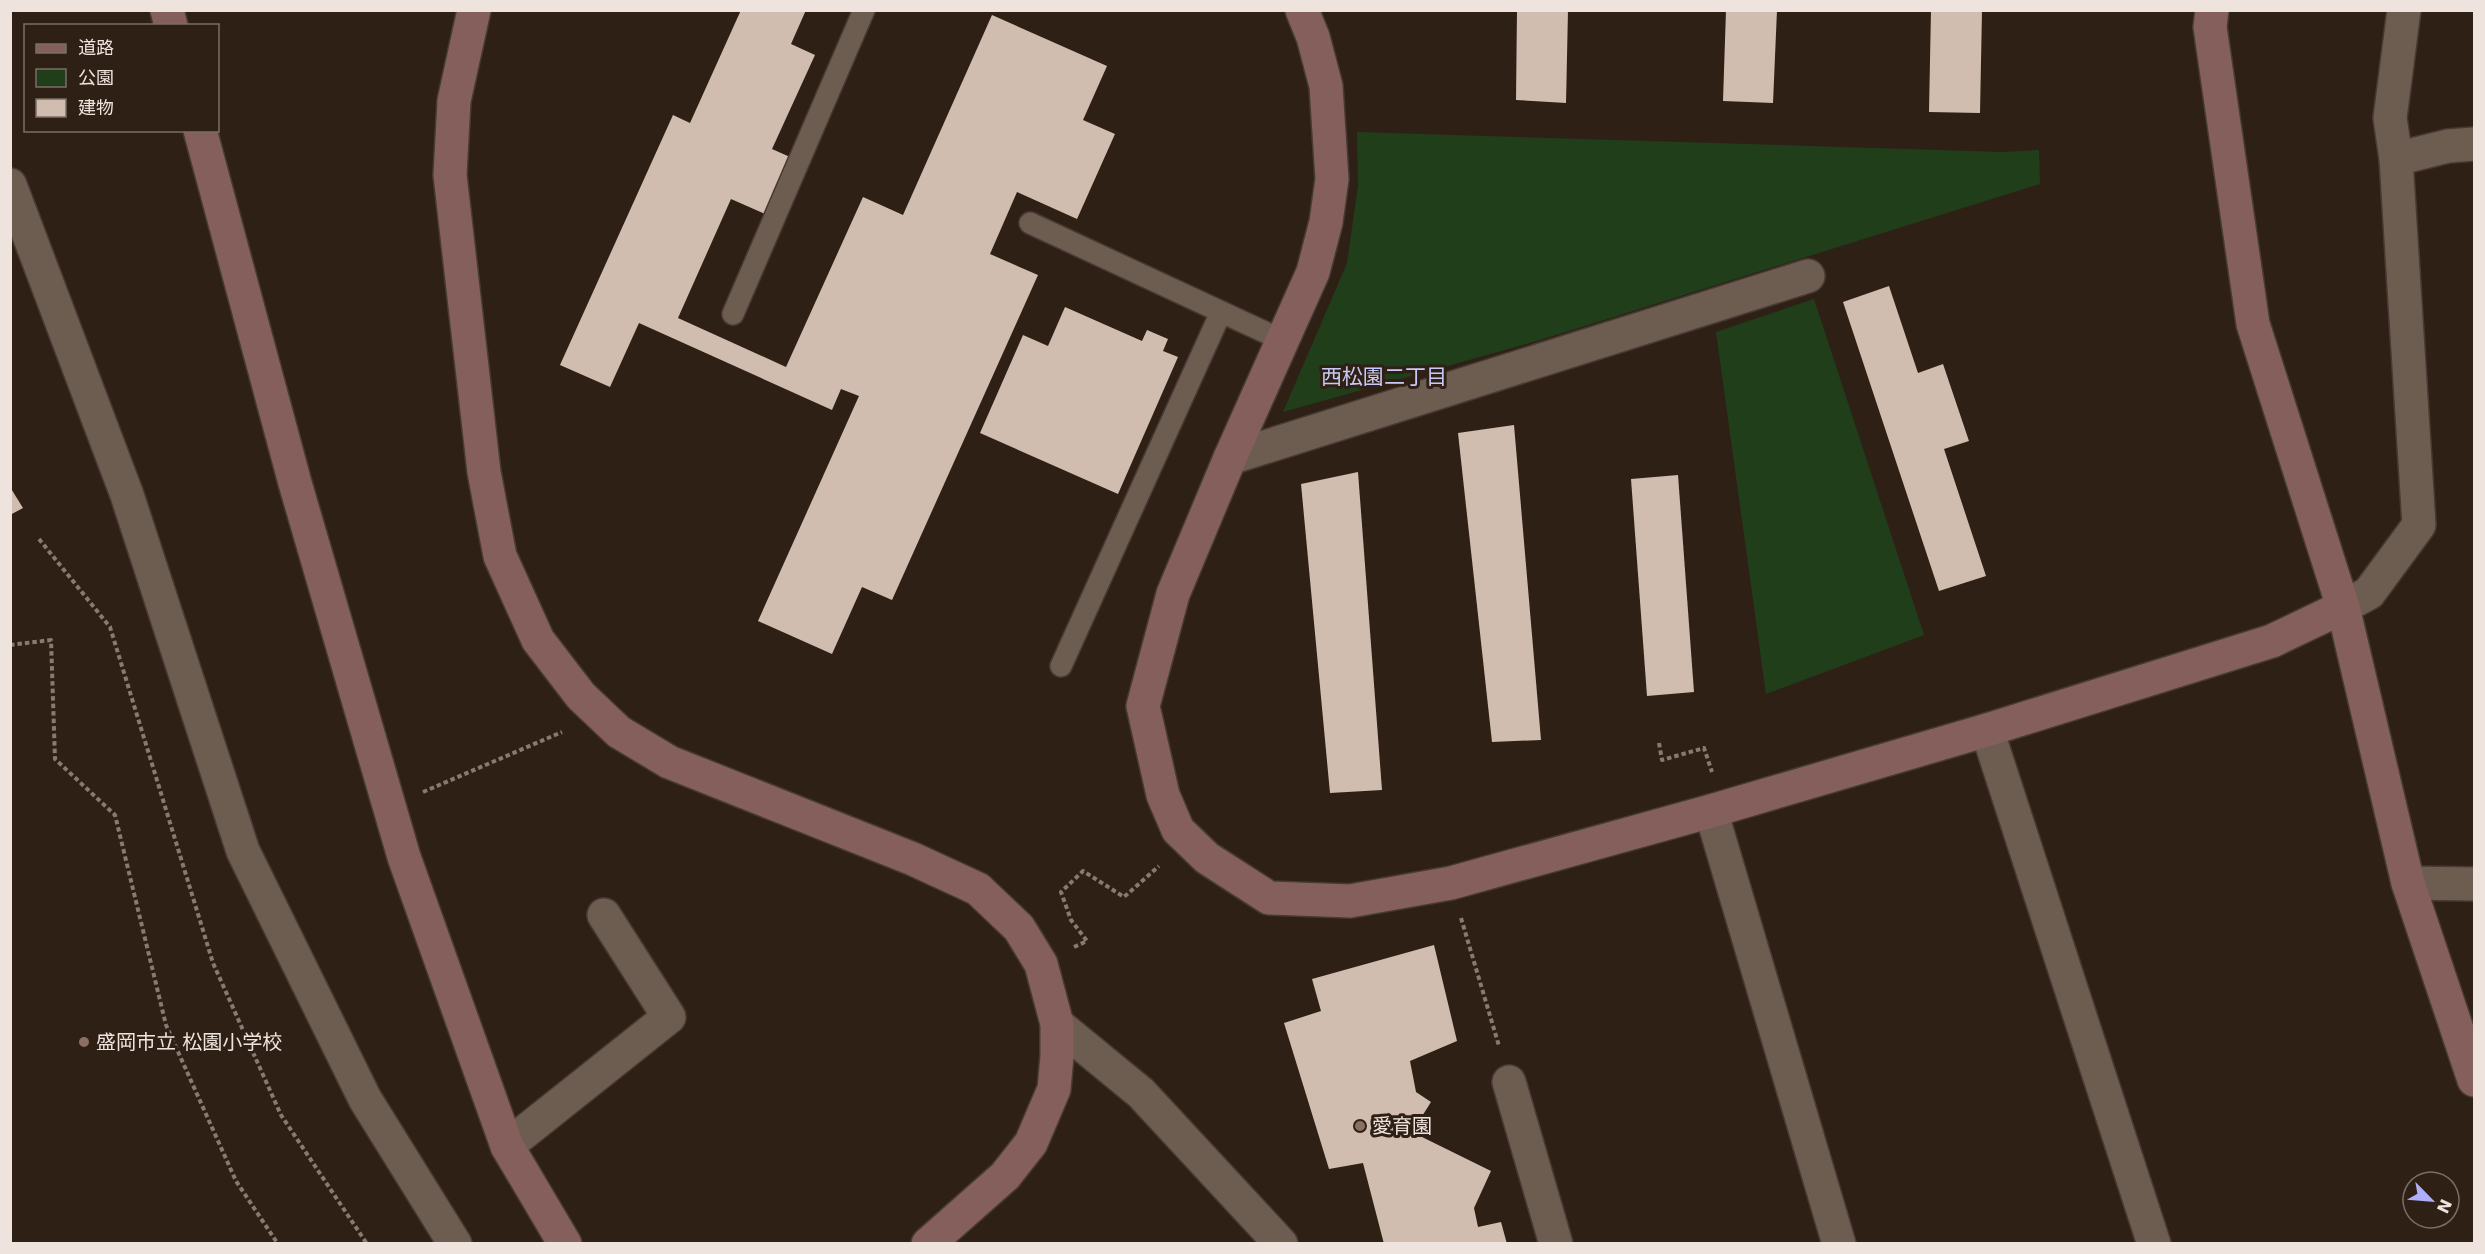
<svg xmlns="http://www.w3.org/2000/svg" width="2485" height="1254" font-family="'DejaVu Sans','Noto Sans JP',sans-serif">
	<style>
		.green { fill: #213e1a }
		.building { fill: #d1bdb0 }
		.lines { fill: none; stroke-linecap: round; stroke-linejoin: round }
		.lane-casing { stroke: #463a33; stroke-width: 24 }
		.street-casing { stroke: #463a33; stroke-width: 36 }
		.secondary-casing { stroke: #463a33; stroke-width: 36 }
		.path { stroke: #877a72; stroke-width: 4; stroke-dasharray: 4.5 3; stroke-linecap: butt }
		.lane { stroke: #6d5c50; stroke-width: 21 }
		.street { stroke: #6d5c50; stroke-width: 33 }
		.secondary { stroke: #845f5c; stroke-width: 33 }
		.education-dot { fill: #8d6e63; stroke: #2f2016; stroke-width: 2 }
		.labels { text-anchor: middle; stroke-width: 6; stroke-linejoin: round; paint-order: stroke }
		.poi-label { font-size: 20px; fill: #eee4dd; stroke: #2f2016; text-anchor: start }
		.neighbourhood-label { font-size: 21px; fill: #c8c9f4; stroke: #2f2016 }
	</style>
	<rect width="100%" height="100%" fill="#2f2016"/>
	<g class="green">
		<polygon points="1357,132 2002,152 2039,150 2040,184 1540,340 1283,412 1347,263 1358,186"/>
		<polygon points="1814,299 1924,635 1766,694 1716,332"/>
	</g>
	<g class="building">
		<polygon points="741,10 806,10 791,44 815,55 772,149 799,161 774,218 731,199 678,318 786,367 863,197 903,215 992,15 1107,66 1083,120 1115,134 1077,219 1017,192 990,254 1038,275 892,600 862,587 832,654 758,621 859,396 841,389 832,410 639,323 610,387 560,365 673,115 690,123"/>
		<polygon points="1517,10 1568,10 1566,103 1516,100"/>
		<polygon points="1726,10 1777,10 1773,103 1723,101"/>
		<polygon points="1931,10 1982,10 1980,113 1929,112"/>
		<polygon points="1889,286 1918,373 1943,364 1969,441 1944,449 1986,576 1939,591 1843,302"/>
		<polygon points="1065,307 1142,341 1147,330 1168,339 1163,351 1178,357 1118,494 980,433 1023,335 1048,346"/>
		<polygon points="1514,425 1541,740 1492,742 1458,433"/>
		<polygon points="1358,472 1382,790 1330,793 1301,484"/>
		<polygon points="1678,475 1694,692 1647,696 1631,479"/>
		<polygon points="10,487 23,508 10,515"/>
		<polygon points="1434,945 1457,1041 1410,1061 1416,1092 1431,1102 1419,1121 1420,1136 1491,1171 1474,1208 1478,1227 1501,1222 1507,1244 1384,1244 1363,1163 1329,1169 1284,1023 1321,1011 1312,979"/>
	</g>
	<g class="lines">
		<g class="lane-casing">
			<g id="lane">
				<polyline points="1030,223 1284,341"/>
				<polyline points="733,314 864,10"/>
				<polyline points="1061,666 1221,312"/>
			</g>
		</g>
		<g class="street-casing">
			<g id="street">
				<polyline points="2396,159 2390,118 2404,10"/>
				<polyline points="10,185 127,495 243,851 365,1099 455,1244"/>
				<polyline points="1230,458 1808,276"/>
				<polyline points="2343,607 2369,593 2419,525 2396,159 2448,146 2474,144"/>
				<polyline points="1987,730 2154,1244"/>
				<polyline points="1711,811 1839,1244"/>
				<polyline points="2408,883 2474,884"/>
				<polyline points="1057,1024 1141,1093 1281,1244"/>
				<polyline points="1509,1082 1556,1244"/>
				<polyline points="507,1146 669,1017 604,915"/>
			</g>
		</g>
		<g class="secondary-casing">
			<g id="secondary">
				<polyline points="167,10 171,26"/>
				<polyline points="474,10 454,101 450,175 484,472 500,556 538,640 581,696 619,732 669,762 913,859 978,889 1019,928 1041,964 1057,1024 1057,1056 1054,1089 1031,1143 1005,1176 928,1244"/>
				<polyline points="1302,10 1313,37 1326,86 1332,179 1326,222 1313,272 1230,458 1173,594 1143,706 1163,795 1178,830 1207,858 1269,898 1350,901 1451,883 1711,811 1987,730 2272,641 2343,607"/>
				<polyline points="2212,10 2210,27 2253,324 2343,607 2408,883 2474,1080"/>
				<polyline points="200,130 295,483 404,857 507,1146 565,1244"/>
			</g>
		</g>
		<g class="path">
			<polyline points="39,539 110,627 213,963 281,1115 367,1244"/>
			<polyline points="10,645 51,640 55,759 115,815 166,1025 236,1181 278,1244"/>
			<polyline points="1659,743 1662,760 1704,748 1712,772"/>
			<polyline points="423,792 562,732"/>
			<polyline points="1461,918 1499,1046"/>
			<polyline points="1074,947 1087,941 1071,920 1061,892 1083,871 1124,897 1159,866"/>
		</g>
		<use href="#lane" class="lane"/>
		<use href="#street" class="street"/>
		<use href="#secondary" class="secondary"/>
	</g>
	<g class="education-dot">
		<circle cx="84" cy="1042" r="6"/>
		<circle cx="1360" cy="1126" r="6"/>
	</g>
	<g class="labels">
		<g class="poi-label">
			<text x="96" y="1049">盛岡市立 松園小学校</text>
			<text x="1372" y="1133">愛育園</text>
		</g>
		<g class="neighbourhood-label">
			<text x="1384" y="384">西松園二丁目</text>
		</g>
	</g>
	<rect width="2485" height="1254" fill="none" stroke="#eee4dd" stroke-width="24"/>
	<rect x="24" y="24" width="195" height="108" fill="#2f2016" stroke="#7b6e66" stroke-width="1.5"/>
	<rect x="36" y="44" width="30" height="9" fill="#845f5c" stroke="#7b6e66" stroke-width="1.5"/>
	<text x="78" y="54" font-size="18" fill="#eee4dd">道路</text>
	<rect x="36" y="69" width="30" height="18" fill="#213e1a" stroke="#7b6e66" stroke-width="1.5"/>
	<text x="78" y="84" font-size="18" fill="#eee4dd">公園</text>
	<rect x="36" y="99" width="30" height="18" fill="#d1bdb0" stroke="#7b6e66" stroke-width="1.5"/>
	<text x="78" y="114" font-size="18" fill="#eee4dd">建物</text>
	<g transform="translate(2431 1200) rotate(115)"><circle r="28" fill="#2f2016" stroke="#7b6e66" stroke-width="1.5"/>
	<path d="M0-4.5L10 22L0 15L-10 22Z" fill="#afaefa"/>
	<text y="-9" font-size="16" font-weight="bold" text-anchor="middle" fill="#eee4dd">N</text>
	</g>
</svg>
